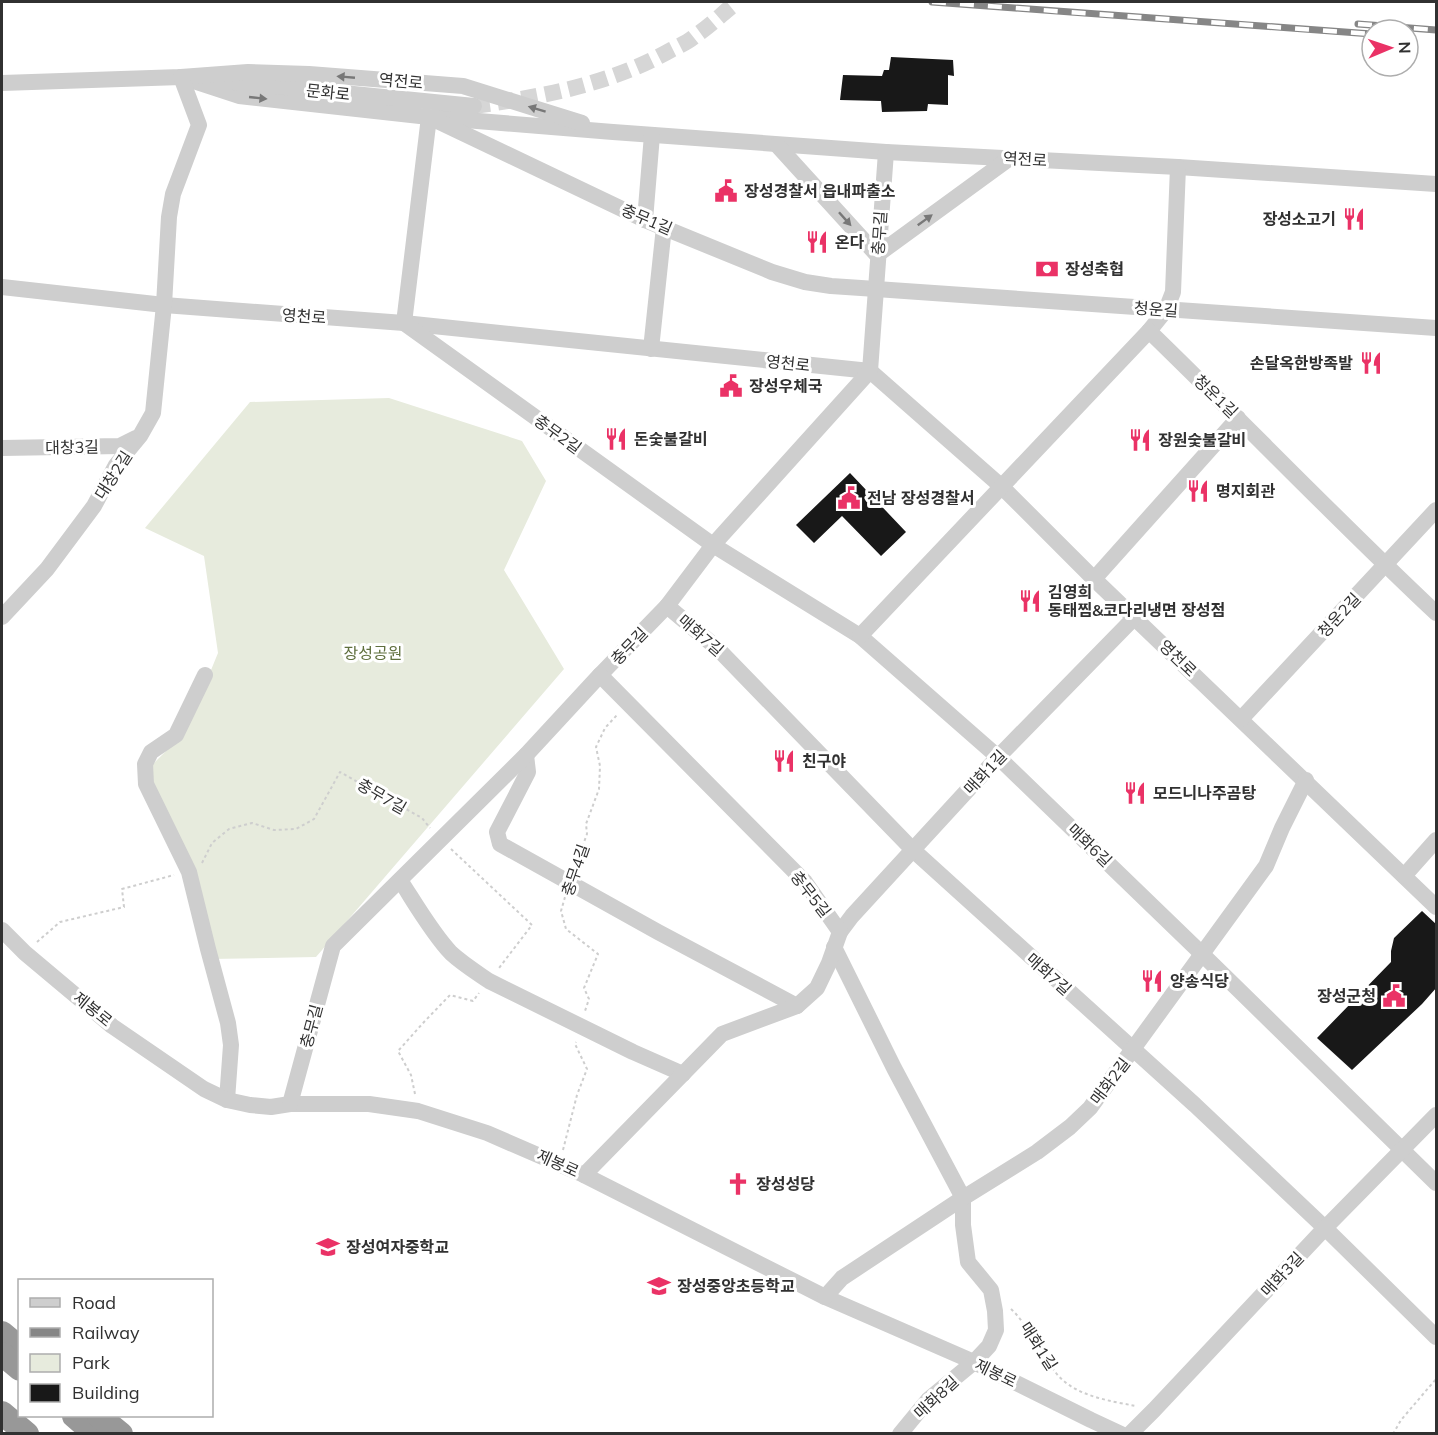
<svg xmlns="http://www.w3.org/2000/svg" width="1438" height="1435" font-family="Mulish,'Noto Sans KR',sans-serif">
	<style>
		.green { fill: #e7ebdd }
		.building { fill: #181818 }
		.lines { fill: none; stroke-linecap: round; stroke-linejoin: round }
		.minor-tunnel { stroke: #d6d6d6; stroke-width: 16; stroke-dasharray: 16 8; stroke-linecap: butt }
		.path { stroke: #cecece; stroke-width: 2; stroke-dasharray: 3 3; stroke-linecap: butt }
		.minor { stroke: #cecece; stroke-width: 16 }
		.highway { stroke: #989898; stroke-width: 24 }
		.rail-casing { stroke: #868686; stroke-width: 7 }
		.rail { stroke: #fff; stroke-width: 4.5; stroke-dasharray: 14; stroke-linecap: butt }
		.oneway { fill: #787878 }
		.labels { text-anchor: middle; stroke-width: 6; stroke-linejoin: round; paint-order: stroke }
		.street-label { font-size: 16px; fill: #313131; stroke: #fff }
		.poi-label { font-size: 16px; font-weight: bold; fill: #313131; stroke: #fff; text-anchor: start }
		.park-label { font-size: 16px; fill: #5f6f3d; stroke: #fff }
	</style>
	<rect width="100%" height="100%" fill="#fff"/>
	<polygon class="green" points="389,398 522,441 546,481 504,570 564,669 316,957 210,959 189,872 145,772 186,731 218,653 204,556 145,528 250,402"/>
	<g class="building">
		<polygon points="891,57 953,60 954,76 948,75 948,105 928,104 927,111 882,112 881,101 840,100 843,75 882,76 884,70 889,70"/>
		<polygon points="850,473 906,532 881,556 842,516 814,543 796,525"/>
		<polygon points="1422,911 1437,925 1437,987 1422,1004 1352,1070 1317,1038 1391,962 1391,951 1394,938"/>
	</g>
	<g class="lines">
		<path class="minor-tunnel" d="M 474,106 C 542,97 611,84 671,50 C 679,46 688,42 695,36 C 710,26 723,13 737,2"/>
		<g class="path">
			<polyline points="451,849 532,925 499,968"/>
			<polyline points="202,863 212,843 229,829 252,823 274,830 296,829 314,819 340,772 422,818 430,828"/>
			<polyline points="574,869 587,834 586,824 599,789 600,766 596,747 605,728 617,715"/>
			<polyline points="565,897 561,911 566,929 598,954 584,988 589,999 585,1011"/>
			<polyline points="37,942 60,922 124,907 122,889 174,875"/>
			<polyline points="415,1094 411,1075 398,1051 424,1022 450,995 473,1001 479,993"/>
			<polyline points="563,1150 577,1095 587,1069 575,1044 576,1042"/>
			<path d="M 1011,1309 C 1030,1327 1040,1352 1056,1373 C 1074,1396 1110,1401 1136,1406"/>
			<polyline points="1393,1434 1401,1420 1436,1379"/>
		</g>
		<g class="minor">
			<polyline points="181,77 239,96 429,117 613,132 886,152 1178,167 1436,184"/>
			<polyline points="224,81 474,106"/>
			<polyline points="2,83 181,77 248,72 309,74 463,86 582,123"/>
			<polyline points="777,145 877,255 1010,158"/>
			<polyline points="645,220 652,135"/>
			<polyline points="2,287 164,305 404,323 870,371 1002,487 1094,579 1436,907"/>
			<polyline points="1436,328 876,289 831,286 805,282 772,272 645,220 429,117 404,323 713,545 860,636 998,757 1202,954 1436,1183"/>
			<polyline points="1149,331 1166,310 1173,292 1178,167"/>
			<polyline points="651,349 664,227"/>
			<polyline points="2,448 120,446 136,438"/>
			<polyline points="1094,579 1238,418"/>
			<polyline points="667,606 717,648 913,850 1195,1105 1325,1228 1436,1337"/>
			<polyline points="2,617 47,569 94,506 116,465 140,436 153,413 164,305 169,217 173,194 199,125 181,77"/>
			<path d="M 860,636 L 1149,331 C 1245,424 1338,521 1436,613"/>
			<polyline points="205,675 176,735 151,752 145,764 146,784 189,872 208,949 228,1023 231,1045 227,1100"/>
			<polyline points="1241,719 1436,510"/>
			<polyline points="526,755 528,772 497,832 500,844 658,932 797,1006"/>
			<polyline points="1404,876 1436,840"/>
			<path d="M 400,880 C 415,903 432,933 451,953 C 463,964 476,972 489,981 L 633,1052 L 683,1074"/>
			<polyline points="2,930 25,953 112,1026 204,1089 227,1100 250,1105 271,1107 290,1104 369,1104 418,1111 487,1133 584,1175 825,1297 974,1362 1091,1420 1121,1434"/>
			<polyline points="840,932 852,916 998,757 1135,617"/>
			<polyline points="834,947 894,1068 963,1198 963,1225 968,1262 991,1290 995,1311 996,1330 989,1346 974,1362 928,1400 900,1434"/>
			<polyline points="290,1104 333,946 526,755 600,675 667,606 713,545 870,371 886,152"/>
			<polyline points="584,1175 722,1034 797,1006 817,988 829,963 840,932 805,882 600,675"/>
			<polyline points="825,1297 842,1278 963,1198 1037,1152 1070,1127 1090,1108 1266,866 1282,828 1306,780"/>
			<polyline points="1130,1434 1154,1410 1325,1228 1436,1115"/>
		</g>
		<g class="highway">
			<polyline points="2,1333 20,1348"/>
			<polyline points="2,1354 20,1369"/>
			<polyline points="2,1413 27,1434"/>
			<polyline points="74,1416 95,1434"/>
			<polyline points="99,1416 121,1434"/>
		</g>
		<g class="rail-casing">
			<g id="rail">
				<polyline points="932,2 1372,34"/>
				<polyline points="1358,24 1436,30"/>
			</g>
		</g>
		<use href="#rail" class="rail"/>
	</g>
	<defs><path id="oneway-solid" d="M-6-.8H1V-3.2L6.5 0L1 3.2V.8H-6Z" transform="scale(1.5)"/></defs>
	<g class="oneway">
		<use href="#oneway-solid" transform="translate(346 77) rotate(-175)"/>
		<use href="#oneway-solid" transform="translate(258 98) rotate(6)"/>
		<use href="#oneway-solid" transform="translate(537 109) rotate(-163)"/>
		<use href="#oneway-solid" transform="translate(845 219) rotate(48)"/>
		<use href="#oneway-solid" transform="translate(925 220) rotate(-36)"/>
	</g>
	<defs>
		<g id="civic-bare" transform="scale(1.8)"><path d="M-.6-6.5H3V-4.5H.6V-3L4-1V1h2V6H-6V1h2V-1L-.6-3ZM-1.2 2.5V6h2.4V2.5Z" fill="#ea3266" stroke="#fff" stroke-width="2.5" paint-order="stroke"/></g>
		<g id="restaurant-bare" transform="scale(1.8)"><path d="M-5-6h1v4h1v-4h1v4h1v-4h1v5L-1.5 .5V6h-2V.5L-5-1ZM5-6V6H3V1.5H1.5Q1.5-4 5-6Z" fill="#ea3266" stroke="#fff" stroke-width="2.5" paint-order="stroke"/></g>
		<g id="bank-bare" transform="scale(1.8)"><path d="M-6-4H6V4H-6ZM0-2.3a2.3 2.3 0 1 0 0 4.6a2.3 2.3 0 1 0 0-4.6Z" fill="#ea3266" stroke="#fff" stroke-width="2.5" paint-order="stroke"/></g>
		<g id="church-bare" transform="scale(1.8)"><path d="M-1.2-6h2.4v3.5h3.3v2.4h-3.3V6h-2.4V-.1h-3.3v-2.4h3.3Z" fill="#ea3266" stroke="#fff" stroke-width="2.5" paint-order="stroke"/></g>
		<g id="school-bare" transform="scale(1.8)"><path d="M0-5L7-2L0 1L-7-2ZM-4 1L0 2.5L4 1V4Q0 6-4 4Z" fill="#ea3266" stroke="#fff" stroke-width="2.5" paint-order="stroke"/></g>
	</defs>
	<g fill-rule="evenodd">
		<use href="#civic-bare" x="726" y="191"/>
		<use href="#restaurant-bare" x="1354" y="219"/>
		<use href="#restaurant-bare" x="817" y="242"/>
		<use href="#bank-bare" x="1047" y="269"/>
		<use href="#restaurant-bare" x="1371" y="363"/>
		<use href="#civic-bare" x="731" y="386"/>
		<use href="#restaurant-bare" x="616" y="439"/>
		<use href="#restaurant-bare" x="1140" y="440"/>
		<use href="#restaurant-bare" x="1198" y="491"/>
		<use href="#civic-bare" x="849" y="498"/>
		<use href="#restaurant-bare" x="1030" y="601"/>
		<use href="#restaurant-bare" x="784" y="761"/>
		<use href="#restaurant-bare" x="1135" y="793"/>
		<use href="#restaurant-bare" x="1152" y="981"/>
		<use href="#civic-bare" x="1394" y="996"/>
		<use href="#church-bare" x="738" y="1184"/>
		<use href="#school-bare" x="328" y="1247"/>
		<use href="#school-bare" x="659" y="1286"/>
	</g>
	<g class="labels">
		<g class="street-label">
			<text transform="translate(401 81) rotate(5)" y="6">역전로</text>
			<text transform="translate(328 92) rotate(6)" y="6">문화로</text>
			<text transform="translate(1025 159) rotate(3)" y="6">역전로</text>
			<text transform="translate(647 219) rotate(23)" y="6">충무1길</text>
			<text transform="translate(879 233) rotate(-86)" y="6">충무길</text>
			<text transform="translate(1156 309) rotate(4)" y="6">청운길</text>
			<text transform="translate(304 316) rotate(4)" y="6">영천로</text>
			<text transform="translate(788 363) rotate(6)" y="6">영천로</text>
			<text transform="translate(1216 396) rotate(44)" y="6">청운1길</text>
			<text transform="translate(558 434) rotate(36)" y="6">충무2길</text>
			<text transform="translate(72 447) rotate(-1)" y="6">대창3길</text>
			<text transform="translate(113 475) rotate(-57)" y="6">대창2길</text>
			<text transform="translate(1339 615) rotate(-47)" y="6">청운2길</text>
			<text transform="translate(701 635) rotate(41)" y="6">매화7길</text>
			<text transform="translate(629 646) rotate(-46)" y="6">충무길</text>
			<text transform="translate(1178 658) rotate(44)" y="6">영천로</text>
			<text transform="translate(985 772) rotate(-47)" y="6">매화1길</text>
			<text transform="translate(382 796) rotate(30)" y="6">충무7길</text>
			<text transform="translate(1090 845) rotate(44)" y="6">매화6길</text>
			<text transform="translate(575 870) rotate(-71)" y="6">충무4길</text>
			<text transform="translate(811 894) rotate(52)" y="6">충무5길</text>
			<text transform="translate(1049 974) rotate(42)" y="6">매화7길</text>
			<text transform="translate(93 1009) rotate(39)" y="6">제봉로</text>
			<text transform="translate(311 1026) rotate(-75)" y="6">충무길</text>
			<text transform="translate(1110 1081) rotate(-53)" y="6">매화2길</text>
			<text transform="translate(558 1163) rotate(24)" y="6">제봉로</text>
			<text transform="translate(1282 1274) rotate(-47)" y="6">매화3길</text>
			<text transform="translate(1039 1346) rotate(57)" y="6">매화1길</text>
			<text transform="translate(996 1373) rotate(26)" y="6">제봉로</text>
			<text transform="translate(936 1397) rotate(-43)" y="6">매화8길</text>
		</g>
		<g class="poi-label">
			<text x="744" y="197">장성경찰서 읍내파출소</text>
			<text x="1336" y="225" text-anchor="end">장성소고기</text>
			<text x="835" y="248">온다</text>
			<text x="1065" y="275">장성축협</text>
			<text x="1353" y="369" text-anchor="end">손달옥한방족발</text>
			<text x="749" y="392">장성우체국</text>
			<text x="634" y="445">돈숯불갈비</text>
			<text x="1158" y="446">장원숯불갈비</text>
			<text x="1216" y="497">명지회관</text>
			<text x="867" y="504">전남 장성경찰서</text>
			<text x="1048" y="598">김영희<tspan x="1048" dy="18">동태찜&amp;코다리냉면 장성점</tspan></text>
			<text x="802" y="767">친구야</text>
			<text x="1153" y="799">모드니나주곰탕</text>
			<text x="1170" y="987">양송식당</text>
			<text x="1376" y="1002" text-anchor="end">장성군청</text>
			<text x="756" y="1190">장성성당</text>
			<text x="346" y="1253">장성여자중학교</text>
			<text x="677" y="1292">장성중앙초등학교</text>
		</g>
		<g class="park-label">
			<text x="373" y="659">장성공원</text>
		</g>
	</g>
	<rect width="1438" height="1435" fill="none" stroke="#313131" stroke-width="6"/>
	<rect x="18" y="1279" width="195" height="138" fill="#ffffff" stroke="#adadad" stroke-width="1.5"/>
	<rect x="30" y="1298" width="30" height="9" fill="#cecece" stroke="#adadad" stroke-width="1.5"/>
	<text x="72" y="1309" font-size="18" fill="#313131">Road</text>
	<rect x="30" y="1328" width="30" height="9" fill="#868686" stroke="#adadad" stroke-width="1.5"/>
	<text x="72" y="1339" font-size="18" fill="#313131">Railway</text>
	<rect x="30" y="1354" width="30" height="18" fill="#e7ebdd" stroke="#adadad" stroke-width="1.5"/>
	<text x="72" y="1369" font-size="18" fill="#313131">Park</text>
	<rect x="30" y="1384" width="30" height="18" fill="#181818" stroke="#adadad" stroke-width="1.5"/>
	<text x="72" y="1399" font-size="18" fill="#313131">Building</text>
	<g transform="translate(1390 48) rotate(88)"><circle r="28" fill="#ffffff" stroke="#adadad" stroke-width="1.5"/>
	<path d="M0-4.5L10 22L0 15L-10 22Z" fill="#ea3266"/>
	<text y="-9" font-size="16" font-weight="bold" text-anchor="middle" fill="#313131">N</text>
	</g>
</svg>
